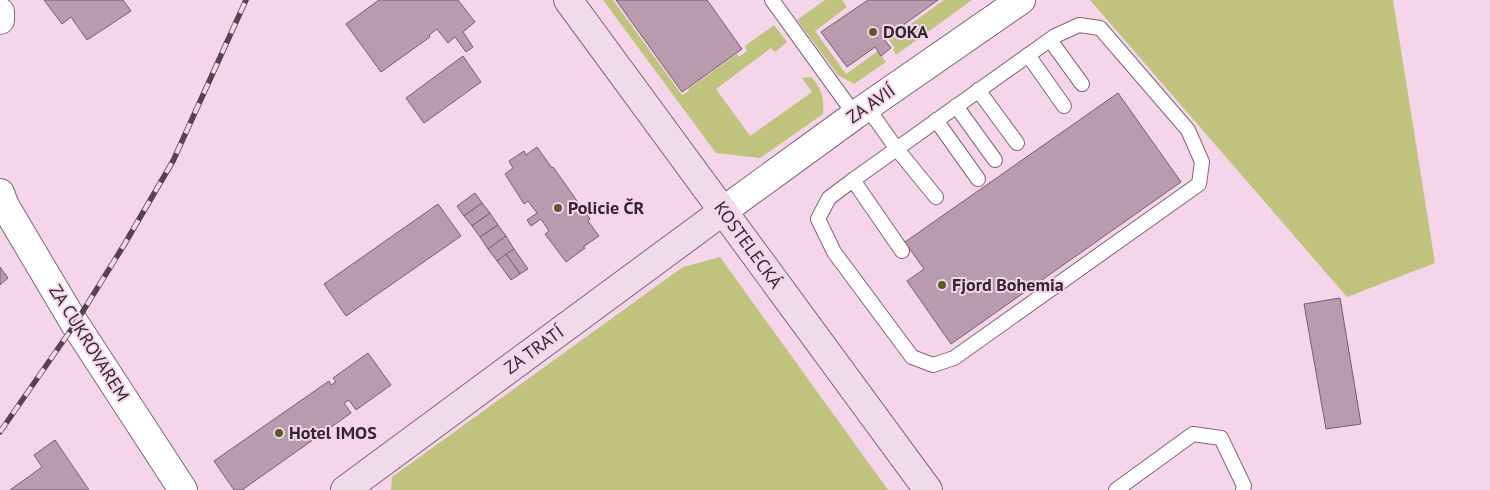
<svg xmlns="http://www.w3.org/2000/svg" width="1490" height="490" font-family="'PT Sans',sans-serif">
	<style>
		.green { fill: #bfc37d }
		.building { fill: #b99bae; stroke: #785d6e }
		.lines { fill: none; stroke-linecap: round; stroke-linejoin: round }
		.lane-casing { stroke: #816577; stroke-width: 16 }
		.street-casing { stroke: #816577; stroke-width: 30 }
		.secondary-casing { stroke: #816577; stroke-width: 30 }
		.lane { stroke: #fff; stroke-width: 14 }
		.street { stroke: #fff; stroke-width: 28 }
		.secondary { stroke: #f0dce9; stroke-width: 28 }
		.rail-casing { stroke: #53444d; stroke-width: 5.5 }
		.rail { stroke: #f5d5e9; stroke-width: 4; stroke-dasharray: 11; stroke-linecap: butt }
		.poi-dot { fill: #595c29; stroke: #f5d5e9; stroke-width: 2 }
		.labels { text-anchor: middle; stroke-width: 4; stroke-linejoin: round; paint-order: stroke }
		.poi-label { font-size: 18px; font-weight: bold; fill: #33272e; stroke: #f5d5e9; text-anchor: start }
		.street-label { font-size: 18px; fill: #33272e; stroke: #f5d5e9 }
	</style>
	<rect width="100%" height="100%" fill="#f5d5e9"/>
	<g class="green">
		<path d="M 603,0 L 613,0 L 682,95 L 689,91 L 688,89 L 737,54 L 739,57 L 747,51 L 745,46 L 774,25 L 787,42 L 775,52 L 771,48 L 716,89 L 750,136 L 812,92 L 802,78 L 811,77 C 821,86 825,101 823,114 L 760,158 L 716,153 Z"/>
		<polygon points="825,0 842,0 847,7 815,31 846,74 878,51 886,62 854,84 838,75 797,20"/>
		<polygon points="944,0 972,0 896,55 893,50 895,48 889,40"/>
		<polygon points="1090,0 1393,0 1435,263 1347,297"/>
		<polygon points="720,257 888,490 391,490 392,477 683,267"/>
	</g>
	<g class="building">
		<polygon points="44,0 123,0 131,11 87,40 71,17 62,24"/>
		<polygon points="379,0 458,0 475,22 463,32 473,47 466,52 455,37 448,43 437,29 429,35 430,37 381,72 346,24"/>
		<polygon points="616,0 707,0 742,49 682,92"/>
		<polygon points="868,0 938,0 884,39 891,48 881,56 875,47 847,67 821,32"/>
		<polygon points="463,56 481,82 424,123 406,98"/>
		<polygon points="1118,93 1181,182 951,344 907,281 924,269 905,242"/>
		<polygon points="537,147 552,168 553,167 590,219 588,221 599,236 583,247 585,248 566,262 545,234 549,231 541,219 531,226 527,220 537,213 528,201 524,204 505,174 513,168 509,161 524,151 526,155"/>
		<polygon points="475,193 482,203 464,216 457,206"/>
		<polygon points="482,203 490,213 472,226 464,216"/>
		<polygon points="438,204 461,236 346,316 324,284"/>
		<polygon points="490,213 498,225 480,237 472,226"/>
		<polygon points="498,225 506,236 488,249 480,237"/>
		<polygon points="506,236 514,249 497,261 488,249"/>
		<polygon points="514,249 528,269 520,274 506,254"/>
		<polygon points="506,254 520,274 511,280 497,261"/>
		<polygon points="0,267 8,278 0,285"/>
		<polygon points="1340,298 1361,424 1326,429 1304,304"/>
		<polygon points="368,353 391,385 356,410 349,400 344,403 351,413 242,490 234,490 214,461 329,381 331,385 336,382 333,378"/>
		<polygon points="55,440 89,490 10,490 42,467 34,455"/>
	</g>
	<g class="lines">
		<g class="lane-casing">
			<g id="lane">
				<polyline points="772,0 855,115"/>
				<polygon points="1079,25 1100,28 1188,130 1202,162 1199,184 954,358 933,365 912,357 834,252 818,219 829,198 853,180 1055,36"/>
				<polyline points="1050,40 1082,84"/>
				<polyline points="1028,55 1064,106"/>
				<polyline points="978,90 1017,143"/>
				<polyline points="956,106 995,160"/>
				<polyline points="867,107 896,148 936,197"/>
				<polyline points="936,120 978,179"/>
				<polyline points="853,180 902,251"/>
				<polyline points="1116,490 1193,434 1221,438 1244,486 1243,490"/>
			</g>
		</g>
		<g class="street-casing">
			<g id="street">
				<polyline points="0,12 0,20"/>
				<polyline points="0,193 5,206 75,324 183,490"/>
				<polyline points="723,211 855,115 1021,0"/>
			</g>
		</g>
		<g class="secondary-casing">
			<g id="secondary">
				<polyline points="568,0 928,490"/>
				<polyline points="345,490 723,211"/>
			</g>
		</g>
		<use href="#lane" class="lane"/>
		<use href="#street" class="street"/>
		<use href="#secondary" class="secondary"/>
		<g class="rail-casing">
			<polyline id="rail" points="0,432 75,324 124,245 173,161 246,0"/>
		</g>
		<use href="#rail" class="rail"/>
	</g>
	<g class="poi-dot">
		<circle cx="873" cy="32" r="5"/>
		<circle cx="558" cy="208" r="5"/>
		<circle cx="942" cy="285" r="5"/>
		<circle cx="279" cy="433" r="5"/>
	</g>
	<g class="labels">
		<g class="poi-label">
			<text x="883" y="38">DOKA</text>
			<text x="568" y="214">Policie ČR</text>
			<text x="952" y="291">Fjord Bohemia</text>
			<text x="289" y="439">Hotel IMOS</text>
		</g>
		<g class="street-label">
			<text transform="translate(871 104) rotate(-35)" y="6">ZA AVIÍ</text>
			<text transform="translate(748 245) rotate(54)" y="6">KOSTELECKÁ</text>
			<text transform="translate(89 343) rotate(58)" y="6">ZA CUKROVAREM</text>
			<text transform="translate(534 350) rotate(-36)" y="6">ZA TRATÍ</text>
		</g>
	</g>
</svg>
